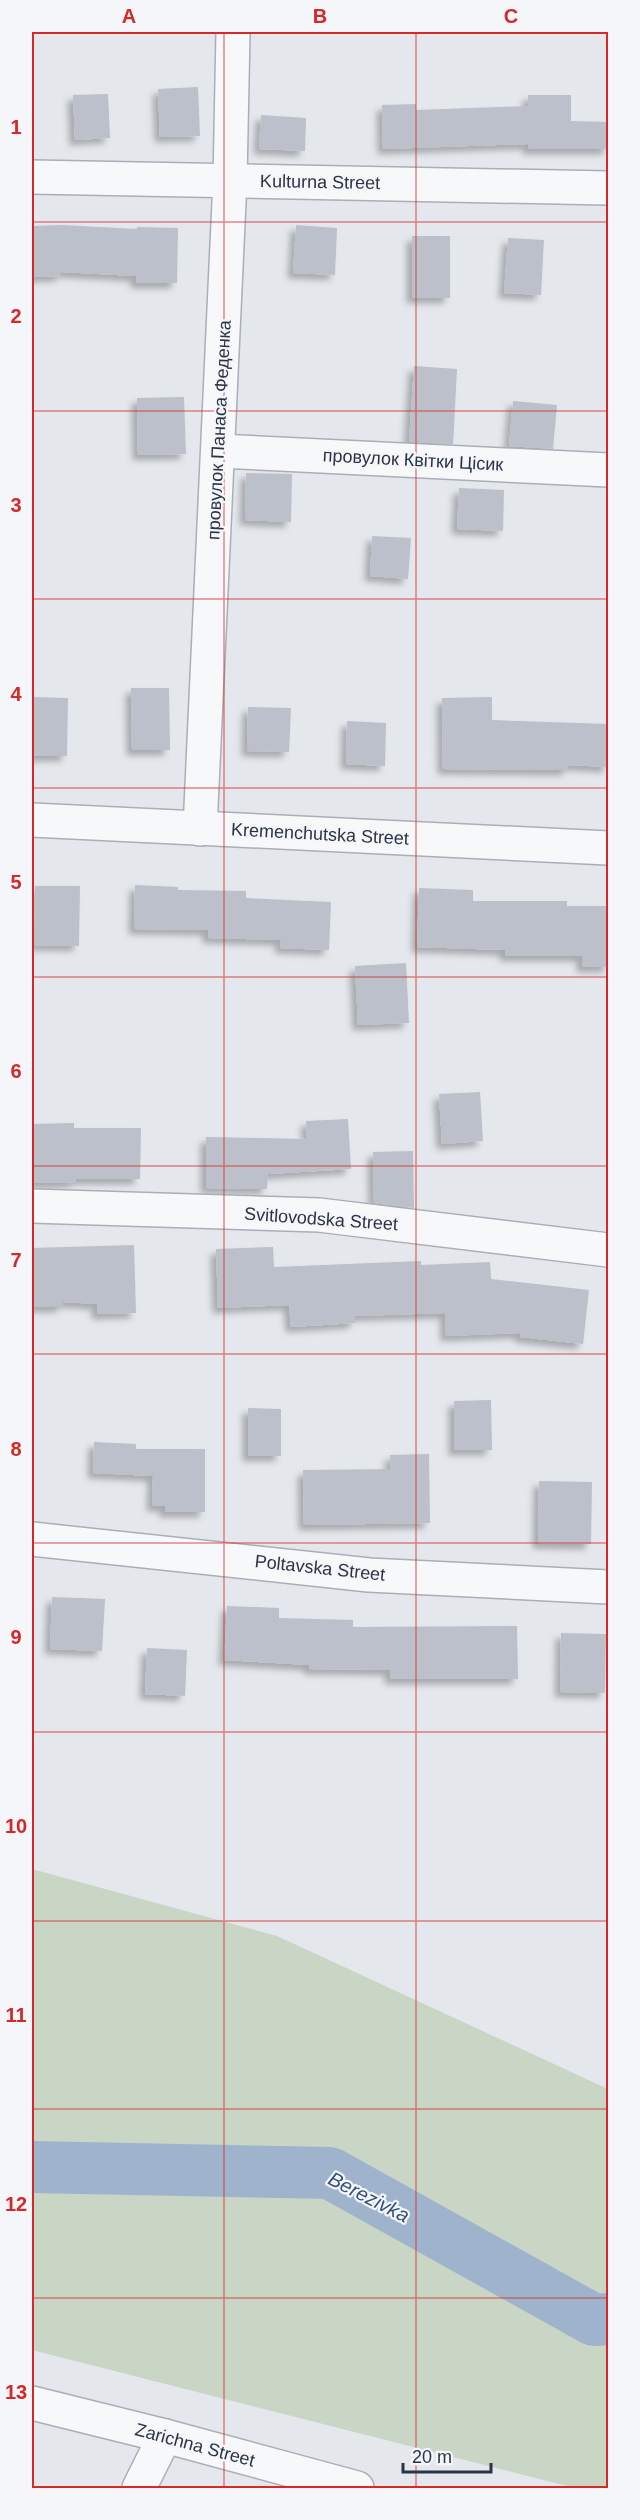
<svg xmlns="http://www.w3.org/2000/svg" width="640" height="2520" font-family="Helvetica,sans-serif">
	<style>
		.green { fill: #c9d6c5 }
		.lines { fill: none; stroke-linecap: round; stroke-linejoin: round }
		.river { stroke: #9fb4cc; stroke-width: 52 }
		.building { fill: #bbc0ca; filter: url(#shadow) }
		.minor-casing { stroke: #a9aeb7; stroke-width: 36 }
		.tertiary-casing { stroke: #a9aeb7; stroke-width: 36 }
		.minor { stroke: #f7f8fa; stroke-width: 33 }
		.tertiary { stroke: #f7f8fa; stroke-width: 33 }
		.grid { fill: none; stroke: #d62828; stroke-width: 1.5; stroke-opacity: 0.55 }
		.labels { text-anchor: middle; stroke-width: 4.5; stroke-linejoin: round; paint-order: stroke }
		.street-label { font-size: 18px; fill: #2b3445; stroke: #f4f6f9 }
		.water-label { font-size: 20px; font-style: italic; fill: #34527a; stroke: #f4f6f9 }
		.neatline { fill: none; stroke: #d62828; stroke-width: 2 }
		.grid-label { font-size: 20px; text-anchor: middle; font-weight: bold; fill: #d62828 }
	</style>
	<defs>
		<filter id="shadow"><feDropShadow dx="-5.5" dy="5.5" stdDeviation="3" flood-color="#0004"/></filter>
	</defs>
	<rect width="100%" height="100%" fill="#e4e7ec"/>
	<polygon class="green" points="32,1869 277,1936 608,2089 608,2488 575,2488 32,2350"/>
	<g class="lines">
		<polyline class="river" points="32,2167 330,2173 594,2320 608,2319"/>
	</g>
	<g class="building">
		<polygon points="198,87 200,136 160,137 158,89"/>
		<polygon points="108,94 110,138 75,140 73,95"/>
		<polygon points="528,95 571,95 571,121 609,122 609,149 528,149 528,144 383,149 382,105 416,104 416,110 528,106"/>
		<polygon points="261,115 306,118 305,151 259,149"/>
		<polygon points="62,225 137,229 137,227 178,228 177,283 136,283 136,276 61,272 61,276 32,277 32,226"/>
		<polygon points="296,225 337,228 335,275 293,273"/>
		<rect x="412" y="236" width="38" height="62"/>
		<polygon points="508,238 544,240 541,295 504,293"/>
		<polygon points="414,366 457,369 453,444 409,442"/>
		<polygon points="184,397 186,454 138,455 137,398"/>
		<polygon points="513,401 557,405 553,449 509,446"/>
		<polygon points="246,473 292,474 291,522 245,520"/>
		<polygon points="459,488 504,490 503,531 457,529"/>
		<polygon points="372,536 411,538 408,579 370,576"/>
		<polygon points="131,688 169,688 170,750 132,750"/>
		<polygon points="32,697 68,698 67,756 32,756"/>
		<polygon points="492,697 492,720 609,724 609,767 568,765 568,770 443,769 442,698"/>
		<polygon points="248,707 291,708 289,752 247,751"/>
		<polygon points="347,721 386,723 385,766 346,764"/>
		<polygon points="135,885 178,887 178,890 246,891 246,898 331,902 329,950 280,948 281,940 208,938 208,930 134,929"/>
		<polygon points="35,886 80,886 79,946 34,945"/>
		<polygon points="419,888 473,890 473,901 567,901 567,906 609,906 609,967 582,967 582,956 505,956 505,950 417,947"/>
		<polygon points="406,963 409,1023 358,1025 355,966"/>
		<polygon points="480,1092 483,1141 442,1144 439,1094"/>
		<polygon points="348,1119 351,1169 268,1174 267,1189 206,1188 206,1137 307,1139 306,1121"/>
		<polygon points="74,1123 74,1128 141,1128 140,1179 76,1179 76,1182 32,1183 32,1124"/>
		<polygon points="413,1151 414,1208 374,1203 373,1152"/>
		<polygon points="134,1245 136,1313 97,1314 97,1304 63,1302 62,1307 32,1307 32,1248"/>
		<polygon points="273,1247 274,1267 421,1261 421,1265 490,1262 491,1279 589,1290 583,1344 520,1337 520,1333 446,1336 445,1313 355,1316 355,1323 291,1327 289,1305 218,1308 216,1249"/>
		<polygon points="491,1400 492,1450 454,1450 454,1401"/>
		<polygon points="248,1408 281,1409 281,1456 248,1456"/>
		<polygon points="94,1442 136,1444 136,1449 205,1449 205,1512 165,1512 165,1506 152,1506 153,1476 93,1473"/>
		<polygon points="429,1454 430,1523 304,1525 303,1470 391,1469 390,1455"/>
		<polygon points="539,1481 592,1482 591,1544 538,1543"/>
		<polygon points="52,1597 105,1599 102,1651 50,1649"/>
		<polygon points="227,1606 279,1608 279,1618 353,1620 353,1627 517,1626 518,1679 390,1679 390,1670 309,1669 309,1665 224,1660"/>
		<polygon points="561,1633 606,1634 605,1693 560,1692"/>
		<polygon points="147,1648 187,1650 185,1696 145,1694"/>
	</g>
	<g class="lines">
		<g class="minor-casing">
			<g id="minor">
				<polyline points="218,451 608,470"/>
				<polyline points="32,820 608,848"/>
				<polyline points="200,829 230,180 233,32"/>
				<polyline points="32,1206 319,1215 608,1250"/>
				<polyline points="32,1539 369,1575 608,1587"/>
				<polyline points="139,2488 165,2436"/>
			</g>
		</g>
		<g class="tertiary-casing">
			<g id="tertiary">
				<polyline points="32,177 608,188"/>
				<polyline points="32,2403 165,2436 357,2488"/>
			</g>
		</g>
		<use href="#minor" class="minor"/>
		<use href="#tertiary" class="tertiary"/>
	</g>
	<path class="grid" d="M 224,32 L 224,2488M 416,32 L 416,2488M 32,222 L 608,222M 32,411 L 608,411M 32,599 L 608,599M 32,788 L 608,788M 32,977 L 608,977M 32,1166 L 608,1166M 32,1354 L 608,1354M 32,1543 L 608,1543M 32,1732 L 608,1732M 32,1921 L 608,1921M 32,2109 L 608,2109M 32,2298 L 608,2298"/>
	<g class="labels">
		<g class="street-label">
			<text transform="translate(320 182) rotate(1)" y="6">Kulturna Street</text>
			<text transform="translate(219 430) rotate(-87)" y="6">провулок Панаса Феденка</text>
			<text transform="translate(413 460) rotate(3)" y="6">провулок Квітки Цісик</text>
			<text transform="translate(320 834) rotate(3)" y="6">Kremenchutska Street</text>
			<text transform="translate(321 1219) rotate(4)" y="6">Svitlovodska Street</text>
			<text transform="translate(320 1568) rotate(6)" y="6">Poltavska Street</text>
			<text transform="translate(195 2445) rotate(15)" y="6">Zarichna Street</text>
		</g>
		<g class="water-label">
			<text transform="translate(369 2197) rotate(27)" y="7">Berezivka</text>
		</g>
	</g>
	<rect width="640" height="2520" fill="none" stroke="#f4f6f9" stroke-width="66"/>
	<path d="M403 2463v9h88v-9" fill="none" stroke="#2b3445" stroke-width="3"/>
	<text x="412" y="2463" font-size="18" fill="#2b3445" stroke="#f4f6f9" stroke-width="4.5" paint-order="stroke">20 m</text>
	<rect x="33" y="33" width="574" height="2454" class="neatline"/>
	<g class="grid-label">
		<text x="129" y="23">A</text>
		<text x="320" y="23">B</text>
		<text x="511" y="23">C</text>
		<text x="16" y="134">1</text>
		<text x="16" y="323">2</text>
		<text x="16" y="512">3</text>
		<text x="16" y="701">4</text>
		<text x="16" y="889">5</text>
		<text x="16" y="1078">6</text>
		<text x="16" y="1267">7</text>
		<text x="16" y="1456">8</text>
		<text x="16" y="1644">9</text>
		<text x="16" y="1833">10</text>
		<text x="16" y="2022">11</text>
		<text x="16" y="2211">12</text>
		<text x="16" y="2399">13</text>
	</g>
</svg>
